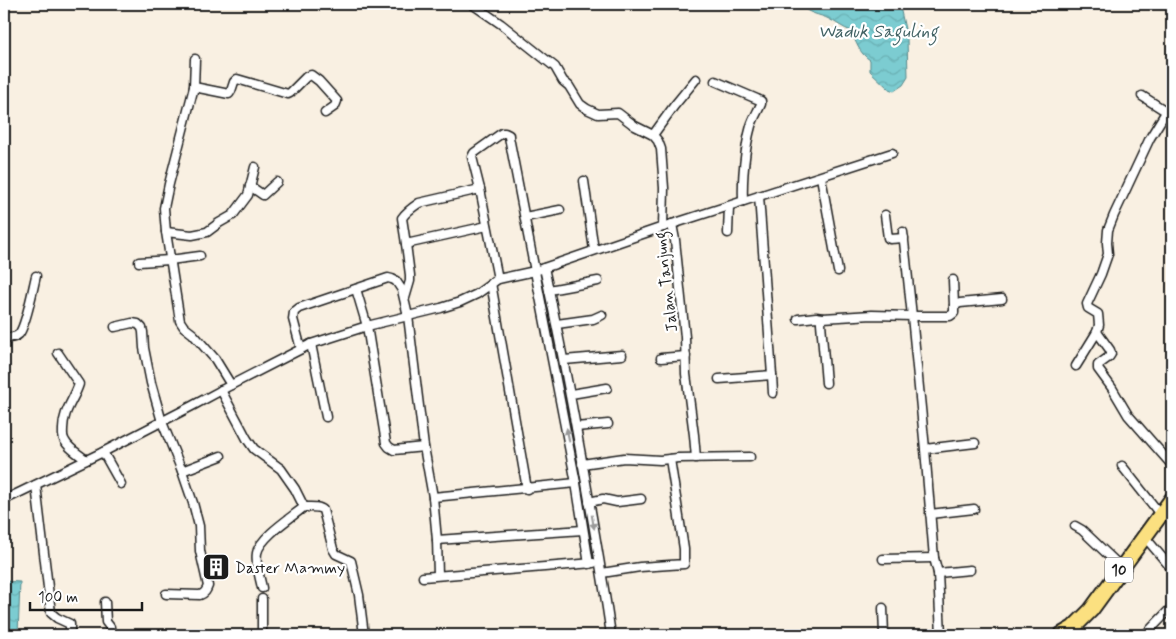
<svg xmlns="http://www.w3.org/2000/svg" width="1176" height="639" font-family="Mynerve,sans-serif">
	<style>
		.water { fill: url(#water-waves); stroke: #558689 }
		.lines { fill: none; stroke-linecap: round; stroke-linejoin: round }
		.street-casing { stroke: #1c1c1c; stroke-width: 11 }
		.highway-casing { stroke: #1c1c1c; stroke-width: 18 }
		.street { stroke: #fff; stroke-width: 8 }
		.highway { stroke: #fbe080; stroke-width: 14 }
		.oneway { fill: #999 }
		.labels { text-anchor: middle; stroke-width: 4.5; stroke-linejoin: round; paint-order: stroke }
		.shield { fill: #fff; stroke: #606060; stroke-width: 1 }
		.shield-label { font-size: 15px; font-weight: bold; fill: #1c1c1c }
		.street-label { font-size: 16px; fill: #1c1c1c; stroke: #fff }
		.poi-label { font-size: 16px; fill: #1c1c1c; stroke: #fff; text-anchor: start }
		.water-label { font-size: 18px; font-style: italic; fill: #426264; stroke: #fff }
	</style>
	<defs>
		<pattern id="water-waves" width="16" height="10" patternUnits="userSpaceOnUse" patternTransform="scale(1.25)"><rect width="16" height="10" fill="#7bccd1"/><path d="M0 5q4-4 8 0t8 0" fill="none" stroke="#6aafb3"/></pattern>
	</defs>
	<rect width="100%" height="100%" fill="#f9f0e2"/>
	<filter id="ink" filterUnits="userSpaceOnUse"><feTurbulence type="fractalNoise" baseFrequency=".02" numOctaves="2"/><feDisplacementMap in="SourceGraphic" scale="10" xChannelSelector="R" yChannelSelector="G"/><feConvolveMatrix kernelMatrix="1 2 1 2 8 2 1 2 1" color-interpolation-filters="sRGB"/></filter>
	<g filter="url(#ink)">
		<g class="water">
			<path d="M 801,4 L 897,4 L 900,7 L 907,38 L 908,77 L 903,85 L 894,91 L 889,89 L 870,71 L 870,60 C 859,53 856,42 851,31 C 843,28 837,23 829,19 C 820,14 806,14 801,4 Z"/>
			<polygon points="4,581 20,582 18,635 4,635"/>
		</g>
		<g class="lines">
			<g class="street-casing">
				<g id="street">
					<polyline points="472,4 501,24 555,67 563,81 569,86 580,104 587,109 598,114 618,113 635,126 653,135 658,141 661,149 664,188 663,227"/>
					<polyline points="195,59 194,87 169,184 164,208 166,232 180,321 184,327 193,334 215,359 231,385"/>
					<path d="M 715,81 L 757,99 L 761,101 L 761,104 C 758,111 753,119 751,126 C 745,147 742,179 743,201"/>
					<polyline points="194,87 229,94 231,91 234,82 237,79 288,94 290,93 306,77 311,75 319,81 337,101 335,106 325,113"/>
					<polyline points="1142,96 1172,115"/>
					<polyline points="653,135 674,106 696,79"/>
					<polyline points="821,177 838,271"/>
					<polyline points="584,181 594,250"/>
					<polyline points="250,186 263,195 277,182"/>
					<path d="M 480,189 L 419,203 C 413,207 406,212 402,218 L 406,244 L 487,226"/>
					<polyline points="885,215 888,238 890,239 904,238"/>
					<polyline points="525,217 560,210"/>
					<polyline points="672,224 675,240 685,337 686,374 694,435 696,458"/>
					<polyline points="166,232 192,235 207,232 219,223 233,215 248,195 255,167"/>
					<polyline points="903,232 912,316 950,316 954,313 954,306 960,303 1002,299"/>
					<polyline points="728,233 729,206"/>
					<polyline points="139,262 170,260 200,256"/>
					<path d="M 544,268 C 559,333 571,400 583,466 C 593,522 603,579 611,635"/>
					<polyline points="498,279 480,189 472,157 474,153 502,133 505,133 509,135 509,137 576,483 589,564"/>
					<polyline points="953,280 954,306"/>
					<polyline points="491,283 527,489"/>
					<polyline points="356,289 367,326 386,443 389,447 394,450 424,447"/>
					<polyline points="549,290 598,281"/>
					<polyline points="405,298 410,281 410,275 406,244"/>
					<polyline points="798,319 816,317 823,318"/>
					<polyline points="557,324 593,319 602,315"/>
					<path d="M 115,327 L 132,323 L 138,324 L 142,328 L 143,332 L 144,348 L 151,383 L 162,422 L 182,471 L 193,503 L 199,526 L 200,551 L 208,586 C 206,591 205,593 200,595 L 166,594"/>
					<polyline points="1097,332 1110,350 1111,354 1109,357 1098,365 1098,369 1112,388 1128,415 1172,465"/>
					<path d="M 4,338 C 9,338 15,338 19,334 C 26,326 33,288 36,276"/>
					<polyline points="311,344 326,417"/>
					<polyline points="301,349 293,319 294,312 299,308 388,278 392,279 396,281 402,290 408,316 424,447 433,497 437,540 438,575"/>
					<path d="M 58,353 L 79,384 C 74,400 63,411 63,429 C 63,433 62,437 65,441 C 69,449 79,454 86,460"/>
					<polyline points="661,358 686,356"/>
					<polyline points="564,360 622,355"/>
					<polyline points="1076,366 1097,332 1099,325 1098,314 1088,308 1087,304 1101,274 1108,254 1107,243 1108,230 1114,215 1150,138 1166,112"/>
					<polyline points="772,375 773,393"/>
					<polyline points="719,379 772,375 759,196"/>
					<polyline points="826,383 821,323 821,320 823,318 872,315 912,316 925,449 934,558 938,573 941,635"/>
					<path d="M 221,390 L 247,439 L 254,449 L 281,469 L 295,489 L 304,507 C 292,517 260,537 257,553 C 255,564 260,577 262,588"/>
					<polyline points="571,394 607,388"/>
					<polyline points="576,427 608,424"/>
					<polyline points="925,449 975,443"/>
					<polyline points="103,452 121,484"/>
					<polyline points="582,464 624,458 660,460 678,458 750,457"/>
					<polyline points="1122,466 1160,514"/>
					<polyline points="182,471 221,456"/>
					<polyline points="36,485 51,613 57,618 70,624 70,635"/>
					<polyline points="433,497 576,483"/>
					<polyline points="4,500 103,452 192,406 231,385 311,344 367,326 441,308 460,302 477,294 498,279 535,271 663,227 892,153"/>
					<polyline points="589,502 603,499 617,502 641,499"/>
					<path d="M 304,507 C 310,507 319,506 323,510 L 333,549 L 336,554 L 351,561 L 359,595 L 364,635"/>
					<polyline points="930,514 974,509"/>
					<polyline points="1075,526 1082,530 1121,567"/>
					<polyline points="1144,536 1172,569"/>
					<polyline points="437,540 583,530"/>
					<polyline points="883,559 934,558"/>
					<polyline points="602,573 640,567 684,564 684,549 670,459"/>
					<polyline points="938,573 970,570"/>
					<polyline points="423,577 593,563"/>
					<polyline points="262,599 262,635"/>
					<polyline points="105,602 106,622 110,627 110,635"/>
					<polyline points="883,608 884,635"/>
					<polyline points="1145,635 1172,607"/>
				</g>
			</g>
			<g class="highway-casing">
				<polyline id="highway" points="1061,635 1073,628 1091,610 1172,499"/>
			</g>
			<use href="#street" class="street"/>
			<use href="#highway" class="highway"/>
		</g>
		<defs><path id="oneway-solid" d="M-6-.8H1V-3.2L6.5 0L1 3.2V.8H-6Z" transform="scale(1.25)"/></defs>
		<g class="oneway">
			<use href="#oneway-solid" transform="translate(568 435) rotate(-101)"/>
			<use href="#oneway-solid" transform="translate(593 522) rotate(80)"/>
		</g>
	</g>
	<defs>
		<g id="building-square" transform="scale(1.4375)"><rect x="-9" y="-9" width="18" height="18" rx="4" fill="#1c1c1c" stroke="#fff"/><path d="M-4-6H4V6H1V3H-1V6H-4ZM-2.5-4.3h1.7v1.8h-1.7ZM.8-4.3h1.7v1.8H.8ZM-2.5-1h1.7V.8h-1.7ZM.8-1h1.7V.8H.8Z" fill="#fff"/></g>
	</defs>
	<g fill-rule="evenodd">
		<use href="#building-square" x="216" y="567"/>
	</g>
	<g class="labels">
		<rect class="shield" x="1105" y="557.5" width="28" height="25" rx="4"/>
		<g class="shield-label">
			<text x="1119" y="575">10</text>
		</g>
		<g class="street-label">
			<text transform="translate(665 282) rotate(-97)" y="6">Jalan Tanjung</text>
		</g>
		<g class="poi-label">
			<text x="235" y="573">Daster Mammy</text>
		</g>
		<g class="water-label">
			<text x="878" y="37">Waduk Saguling</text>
		</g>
	</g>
	<rect width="1176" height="639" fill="none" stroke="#fff" stroke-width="20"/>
	<rect x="10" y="10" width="1156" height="619" fill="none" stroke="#1c1c1c" stroke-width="2" filter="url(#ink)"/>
	<path d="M30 602v8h112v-8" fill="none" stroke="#1c1c1c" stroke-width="2.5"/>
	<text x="38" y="602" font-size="15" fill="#1c1c1c" stroke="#ffffff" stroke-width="4" paint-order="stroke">100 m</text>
</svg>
